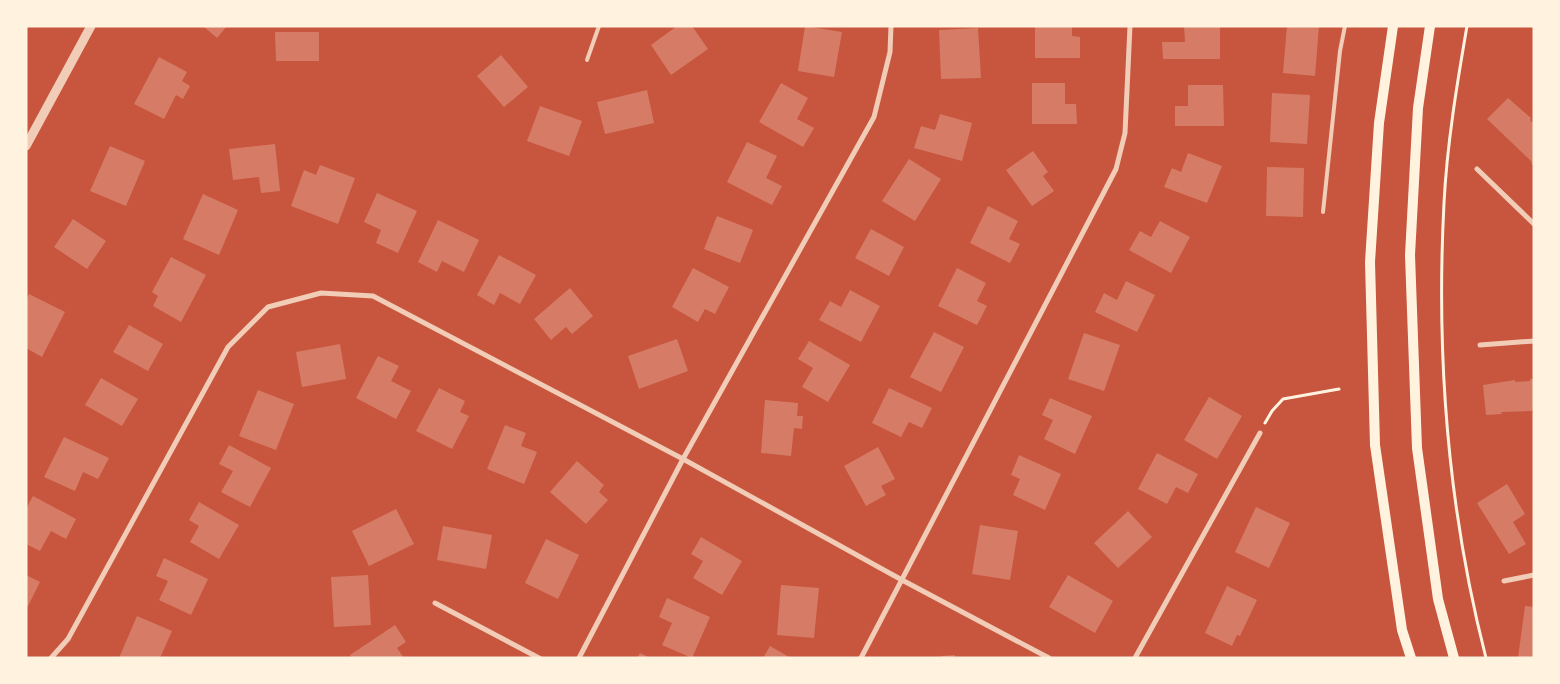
<svg xmlns="http://www.w3.org/2000/svg" width="1560" height="684" font-family="Merriweather,serif">
	<style>
		.building { fill: #d67c66 }
		.lines { fill: none; stroke-linecap: round; stroke-linejoin: round }
		.path { stroke: #fff3e0; stroke-width: 3 }
		.service { stroke: #f1ccb7; stroke-width: 4 }
		.minor { stroke: #f1ccb7; stroke-width: 5 }
		.tertiary { stroke: #f1ccb7; stroke-width: 9 }
		.secondary { stroke: #fff3e0; stroke-width: 10 }
	</style>
	<rect width="100%" height="100%" fill="#c8553d"/>
	<g class="building">
		<polygon points="203,26 227,26 217,38"/>
		<polygon points="677,26 692,26 708,49 671,75 651,45"/>
		<polygon points="805,26 842,32 834,77 798,71"/>
		<polygon points="1035,26 1072,26 1072,36 1080,37 1080,58 1035,58"/>
		<polygon points="1184,26 1220,26 1220,59 1163,59 1162,42 1185,42"/>
		<polygon points="1287,26 1319,26 1315,76 1283,73"/>
		<polygon points="978,28 981,78 941,79 939,30"/>
		<polygon points="275,32 319,32 319,61 276,61"/>
		<polygon points="501,55 528,87 504,107 477,76"/>
		<polygon points="159,57 187,72 182,81 190,86 183,99 176,95 164,119 134,104"/>
		<polygon points="781,83 808,98 797,119 814,128 803,147 759,122"/>
		<polygon points="1032,83 1065,83 1065,104 1076,104 1077,124 1032,124"/>
		<polygon points="1188,85 1223,85 1224,126 1175,126 1175,106 1188,106"/>
		<polygon points="647,90 654,123 605,134 597,102"/>
		<polygon points="1272,93 1310,95 1307,144 1270,142"/>
		<polygon points="1508,98 1531,118 1530,120 1534,124 1534,166 1531,163 1532,162 1487,119"/>
		<polygon points="540,106 582,121 569,156 527,141"/>
		<polygon points="940,114 972,123 962,161 914,148 921,126 935,130"/>
		<polygon points="747,142 777,156 766,178 782,186 772,205 727,182"/>
		<polygon points="275,144 280,191 261,193 259,177 233,180 229,149"/>
		<polygon points="110,146 145,161 126,206 90,191"/>
		<polygon points="1033,151 1048,172 1043,176 1054,191 1032,206 1006,170"/>
		<polygon points="1188,153 1222,166 1207,203 1164,187 1172,168 1181,172"/>
		<polygon points="909,159 941,179 915,221 882,201"/>
		<polygon points="320,165 355,178 338,224 291,206 304,170 316,175"/>
		<polygon points="1267,167 1304,168 1303,217 1266,216"/>
		<polygon points="377,193 417,211 398,253 376,243 381,230 364,222"/>
		<polygon points="203,194 238,210 219,255 183,239"/>
		<polygon points="988,206 1018,221 1009,239 1020,244 1010,263 970,243"/>
		<polygon points="717,216 753,230 740,263 704,249"/>
		<polygon points="73,219 106,241 87,269 54,247"/>
		<polygon points="438,220 479,240 464,272 442,261 437,272 418,262"/>
		<polygon points="1160,221 1190,237 1171,273 1129,250 1140,231 1151,237"/>
		<polygon points="871,229 904,247 889,276 855,258"/>
		<polygon points="499,255 536,275 520,304 500,293 494,305 477,295"/>
		<polygon points="171,257 206,275 181,322 153,306 158,296 152,292"/>
		<polygon points="693,268 729,287 715,314 705,309 698,322 672,307"/>
		<polygon points="957,268 986,283 977,301 987,306 977,325 938,306"/>
		<polygon points="1126,281 1155,295 1137,332 1095,312 1104,293 1117,300"/>
		<polygon points="570,288 593,316 572,334 566,327 551,340 534,319"/>
		<polygon points="850,290 880,306 861,342 819,320 830,301 841,307"/>
		<polygon points="29,294 65,312 42,357 26,348 26,300"/>
		<polygon points="129,325 163,344 148,371 113,352"/>
		<polygon points="934,332 964,347 941,392 910,377"/>
		<polygon points="1084,333 1120,345 1104,391 1068,379"/>
		<polygon points="677,339 688,371 639,389 628,356"/>
		<polygon points="809,341 850,365 828,402 802,387 813,368 798,359"/>
		<polygon points="340,344 346,379 302,387 296,352"/>
		<polygon points="378,356 399,366 391,381 411,391 396,419 356,398"/>
		<polygon points="101,378 138,399 122,426 85,405"/>
		<polygon points="1530,379 1534,379 1534,409 1532,409 1532,411 1501,412 1502,414 1486,415 1483,385 1515,380 1515,382 1530,381"/>
		<polygon points="439,388 465,401 460,412 469,416 452,449 416,431"/>
		<polygon points="889,388 932,408 922,428 909,422 901,437 872,423"/>
		<polygon points="258,390 294,404 276,450 239,436"/>
		<polygon points="1209,397 1242,416 1217,459 1184,440"/>
		<polygon points="1050,398 1092,416 1075,454 1044,439 1053,420 1042,415"/>
		<polygon points="765,400 798,403 797,416 803,416 802,429 794,428 791,456 761,453"/>
		<polygon points="505,425 526,433 521,446 537,452 524,484 487,469"/>
		<polygon points="64,437 109,458 98,479 83,472 75,491 44,477"/>
		<polygon points="229,445 271,468 250,507 221,492 233,471 219,464"/>
		<polygon points="878,447 895,479 881,486 886,495 866,506 844,466"/>
		<polygon points="1157,453 1198,474 1188,493 1176,487 1167,504 1138,489"/>
		<polygon points="1019,455 1061,474 1045,510 1013,495 1020,479 1011,475"/>
		<polygon points="577,461 604,485 599,492 608,500 586,524 550,492"/>
		<polygon points="1507,484 1525,514 1513,522 1526,544 1509,554 1477,503"/>
		<polygon points="33,496 76,519 66,539 51,531 40,551 26,544 26,509"/>
		<polygon points="199,502 239,525 219,559 190,542 199,526 189,520"/>
		<polygon points="1256,507 1290,523 1269,568 1235,552"/>
		<polygon points="396,509 414,544 369,566 352,531"/>
		<polygon points="1128,511 1152,537 1118,568 1094,543"/>
		<polygon points="980,525 1018,531 1010,580 972,574"/>
		<polygon points="443,526 492,535 486,569 437,560"/>
		<polygon points="701,537 742,561 722,595 693,578 703,561 691,554"/>
		<polygon points="546,539 579,555 558,599 525,583"/>
		<polygon points="164,558 208,579 191,615 159,600 168,581 156,576"/>
		<polygon points="26,575 40,582 26,610"/>
		<polygon points="368,575 371,625 334,627 331,577"/>
		<polygon points="1068,575 1113,601 1095,633 1049,607"/>
		<polygon points="781,585 819,588 814,638 777,635"/>
		<polygon points="1227,586 1257,600 1240,636 1237,635 1232,646 1205,633"/>
		<polygon points="667,598 710,617 692,658 662,645 672,623 659,617"/>
		<polygon points="1525,606 1534,607 1534,658 1518,658"/>
		<polygon points="137,616 172,631 160,658 119,658"/>
		<polygon points="395,625 406,642 397,648 404,658 352,658 350,655"/>
		<polygon points="770,646 791,658 763,658"/>
		<polygon points="640,653 650,658 637,658"/>
		<polygon points="955,655 955,658 941,658 941,656"/>
	</g>
	<g class="lines">
		<g class="path">
			<path d="M 1467,26 C 1457,84 1447,144 1444,203 C 1436,355 1448,510 1486,658"/>
			<polyline points="1265,423 1272,411 1283,399 1339,389"/>
		</g>
		<g class="service">
			<polyline points="587,60 599,26"/>
			<polyline points="1323,212 1340,51 1345,26"/>
		</g>
		<g class="minor">
			<polyline points="1477,169 1534,224"/>
			<polyline points="1480,345 1534,341"/>
			<polyline points="1504,581 1534,575"/>
			<polyline points="435,603 539,658"/>
			<polyline points="51,658 68,639 228,347 268,307 321,293 373,296 683,459 902,580 1049,658"/>
			<polyline points="579,658 683,459 874,117 890,52 891,26"/>
			<polyline points="861,658 1116,169 1125,133 1130,26"/>
			<polyline points="1135,658 1260,433"/>
		</g>
		<polyline class="tertiary" points="26,146 91,26"/>
		<g class="secondary">
			<polyline points="1393,26 1379,123 1370,262 1375,445 1402,630 1411,658"/>
			<polyline points="1430,26 1418,108 1410,255 1417,448 1438,599 1454,658"/>
		</g>
	</g>
	<rect width="1560" height="684" fill="none" stroke="#fff3e0" stroke-width="55"/>
</svg>
